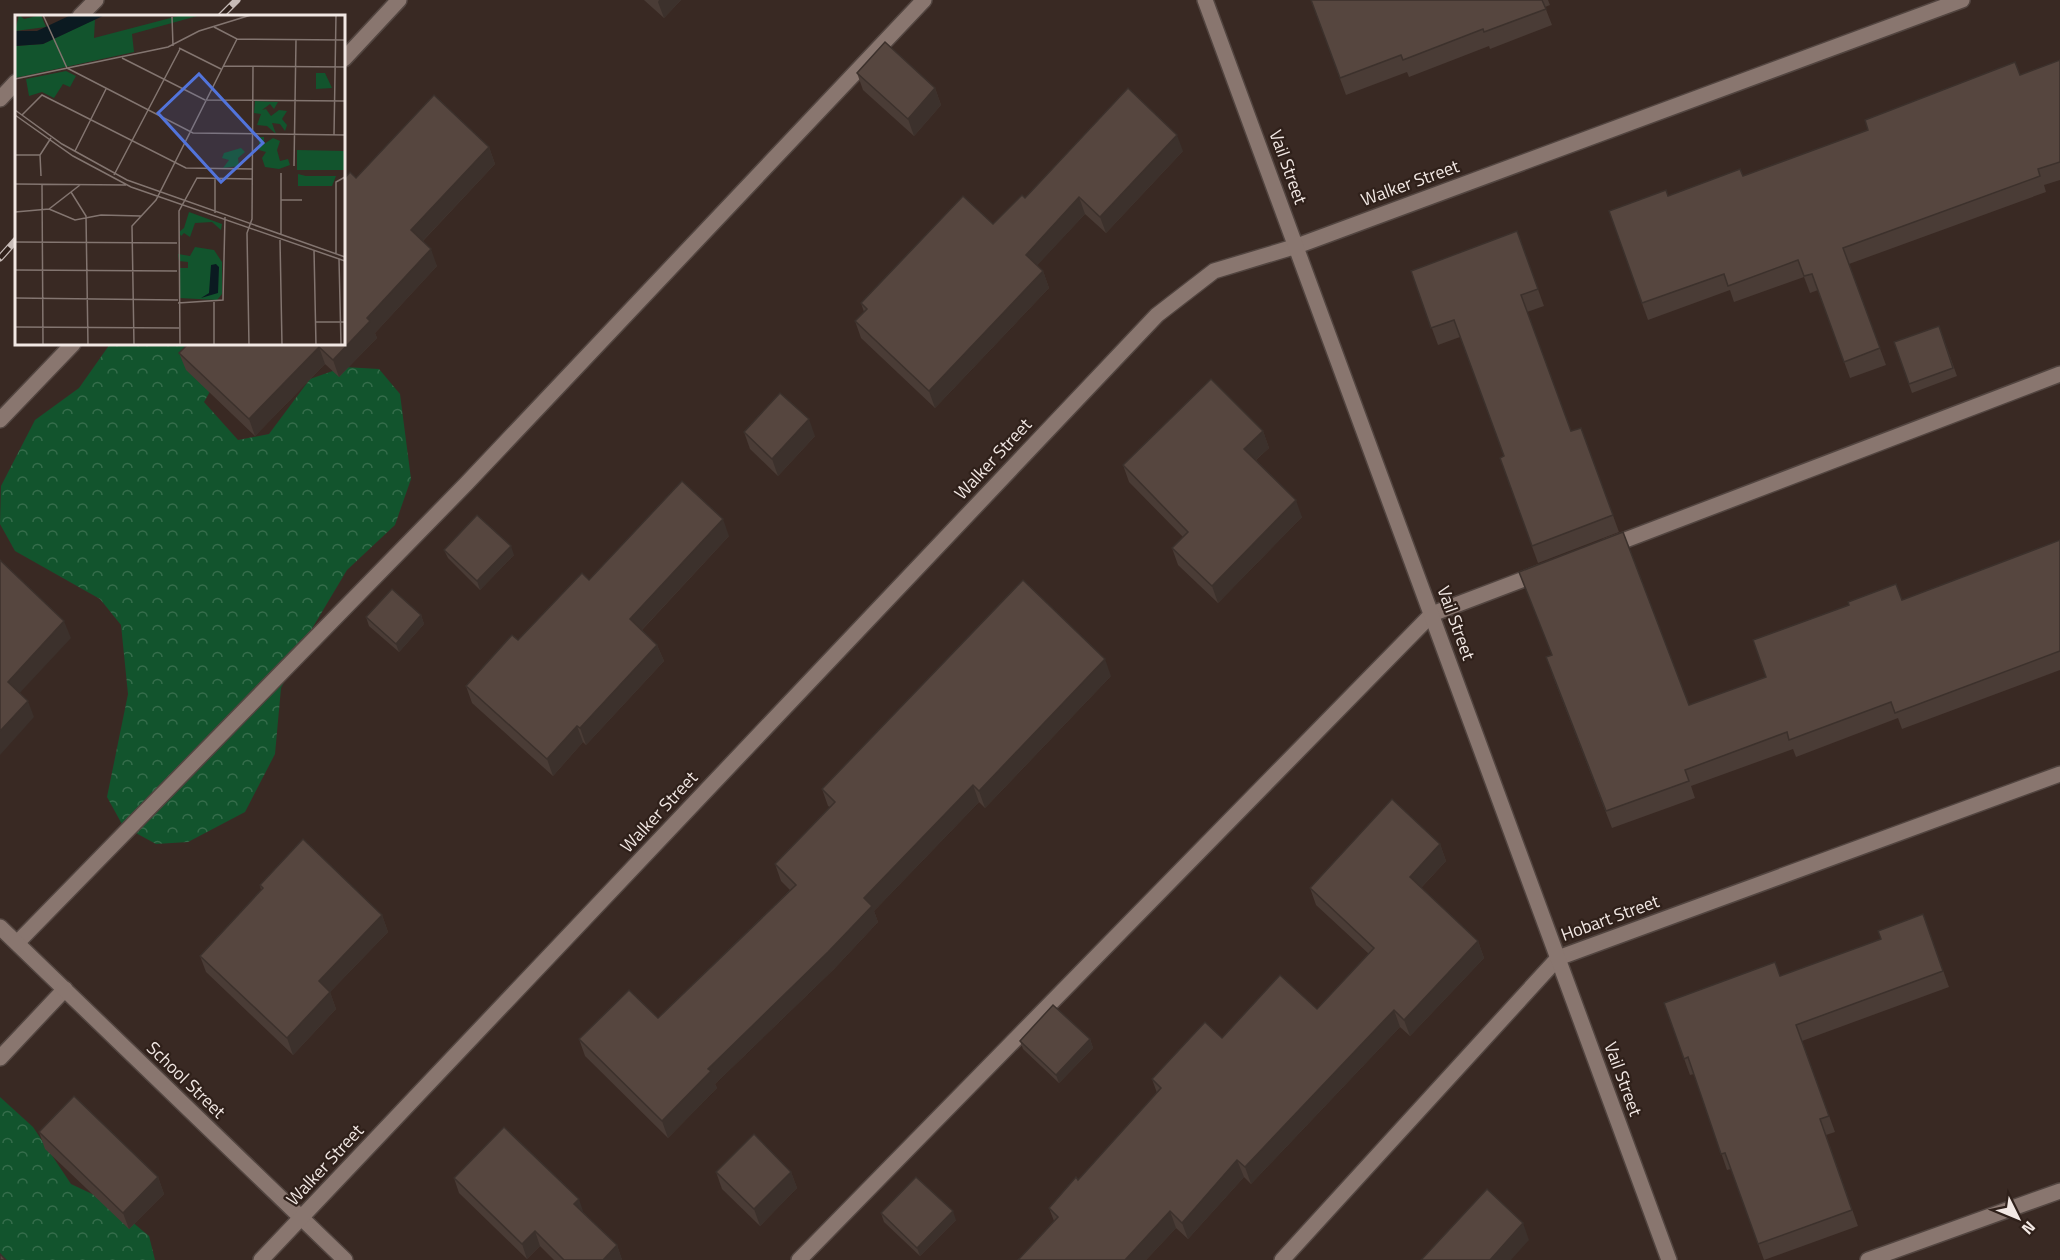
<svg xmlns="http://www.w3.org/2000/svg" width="2060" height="1260" font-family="'Titillium Web',sans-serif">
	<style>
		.forest { fill: url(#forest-crowns) }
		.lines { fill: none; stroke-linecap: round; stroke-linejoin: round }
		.service-casing { stroke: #524540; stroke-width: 18 }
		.minor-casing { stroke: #524540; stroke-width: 18 }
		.tertiary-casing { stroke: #524540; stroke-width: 18 }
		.service { stroke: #89766f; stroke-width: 15 }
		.minor { stroke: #89766f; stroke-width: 15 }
		.tertiary { stroke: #89766f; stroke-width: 15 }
		.rail-casing { stroke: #c7bbb7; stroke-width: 7 }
		.rail { stroke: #2f201a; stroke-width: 4.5; stroke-dasharray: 14; stroke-linecap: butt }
		.wall { fill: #4a3c36 }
		.shaded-wall { fill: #3c312c }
		.building { fill: #56463f; stroke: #3c312c; stroke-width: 1.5 }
		.labels { text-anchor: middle; stroke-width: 4.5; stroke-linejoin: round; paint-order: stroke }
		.street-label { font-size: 18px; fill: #f2e8e4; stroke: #2f201a }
		.inset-road { fill: none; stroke: #837570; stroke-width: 1.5 }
		.view { fill: #5274db; fill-opacity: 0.15; stroke: #5274db; stroke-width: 3 }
		.inset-edge { fill: none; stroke: #f2e8e4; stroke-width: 3 }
	</style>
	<defs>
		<pattern id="forest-crowns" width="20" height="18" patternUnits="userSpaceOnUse" patternTransform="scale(1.5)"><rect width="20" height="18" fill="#12542d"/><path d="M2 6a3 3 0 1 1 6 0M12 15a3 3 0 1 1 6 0" fill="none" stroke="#356d4b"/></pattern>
	</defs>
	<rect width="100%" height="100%" fill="#392923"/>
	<g class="forest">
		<polygon points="110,344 237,344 204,402 238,440 269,434 310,379 344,367 379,369 400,394 411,479 395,525 347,570 307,637 281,688 275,754 245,812 188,842 156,844 123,826 107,797 128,694 121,625 100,599 15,551 0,524 1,486 35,420 79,388"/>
		<polygon points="0,1097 33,1127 71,1184 107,1201 149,1236 155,1260 3,1260 0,1253"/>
	</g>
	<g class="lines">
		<g class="service-casing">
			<g id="service">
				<polyline points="1607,547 2060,374"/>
				<polyline points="17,943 466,484 924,0"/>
				<polyline points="0,1058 65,989"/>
				<polyline points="799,1260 1432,614 1540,573"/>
				<polyline points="1868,1260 2060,1191"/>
			</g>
		</g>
		<g class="minor-casing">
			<g id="minor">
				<polyline points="80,16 96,0"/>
				<polyline points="344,59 399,0"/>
				<polyline points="0,99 16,82"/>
				<polyline points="0,420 73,344"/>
				<polyline points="0,927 345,1260"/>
				<polyline points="261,1260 1157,315 1214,271 1297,246 1962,0"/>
				<polyline points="1282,1260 1558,958 2060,774"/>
			</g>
		</g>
		<g class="tertiary-casing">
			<polyline id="tertiary" points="1205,0 1669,1260"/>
		</g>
		<use href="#service" class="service"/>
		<use href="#minor" class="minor"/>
		<use href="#tertiary" class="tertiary"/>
		<g class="rail-casing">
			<g id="rail">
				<polyline points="221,16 237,0"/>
				<polyline points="0,258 16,240"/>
			</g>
		</g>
		<use href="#rail" class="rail"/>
	</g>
	<g class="wall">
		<polygon points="644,0 681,0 664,18"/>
		<polygon points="1311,0 1548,0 1550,5 1545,7 1552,25 1490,49 1489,46 1409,77 1407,72 1346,95"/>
		<polygon points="2060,60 2060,180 2044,185 2046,192 1849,264 1886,365 1850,378 1818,290 1810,293 1804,277 1734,302 1730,290 1648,320 1609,211 1668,196 1743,176"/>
		<polygon points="857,73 935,88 941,105 914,136 863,90"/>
		<polygon points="489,147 495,164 423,241 437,266 375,333 377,338 339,377 325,364 255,436 186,370 179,353 344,344 356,178"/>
		<polygon points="1183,151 1106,233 1085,214 1037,265 1043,271 1049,288 935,408 861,338 855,321 864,312 861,303 993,224 1025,198"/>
		<polygon points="1517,231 1544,306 1527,312 1571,431 1581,428 1619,532 1538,563 1500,458 1504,456 1460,337 1438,345 1411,271"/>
		<polygon points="1939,326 1957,376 1912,393 1894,342"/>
		<polygon points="1263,431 1269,448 1256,460 1302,517 1218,603 1178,565 1172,548 1183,537 1129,482 1123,465"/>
		<polygon points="744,432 815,436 778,476 750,449"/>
		<polygon points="729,536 642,630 657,645 664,661 586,745 583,742 553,776 472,703 466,686 589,580"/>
		<polygon points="2060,540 2060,670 1902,729 1898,718 1796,757 1793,749 1691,786 1695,798 1612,828 1552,674 1689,705 1766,677 1902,600"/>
		<polygon points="444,550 514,555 480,590 448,558"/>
		<polygon points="421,615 424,624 399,652 369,626 366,617"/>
		<polygon points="1111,676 985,808 979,802 874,911 878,922 834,969 715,1084 717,1088 668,1138 585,1056 579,1039 658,1018 790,890 781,881 775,864 830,807 828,806 822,789"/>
		<polygon points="1440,844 1446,861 1421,888 1478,941 1484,958 1410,1036 1400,1027 1251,1184 1244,1177 1188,1239 1176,1228 1146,1260 1018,1260 1054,1221 1049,1208 1078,1180 1157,1093 1152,1079 1222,1038 1317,1009 1369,954 1316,905 1310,888"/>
		<polygon points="260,885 382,915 388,932 330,992 336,1009 293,1055 206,972 200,956 261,890"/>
		<polygon points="1923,914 1949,987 1802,1041 1835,1132 1826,1135 1858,1226 1764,1260 1731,1169 1727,1170 1694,1074 1690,1075 1664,1003 1780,976 1881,939"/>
		<polygon points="1090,1039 1093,1048 1059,1083 1023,1049 1020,1041"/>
		<polygon points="39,1132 158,1177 164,1194 129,1229 45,1149"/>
		<polygon points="716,1172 791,1172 797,1188 760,1226 722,1189"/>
		<polygon points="454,1178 584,1213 617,1245 622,1260 554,1260 540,1246 527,1259 459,1193"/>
		<polygon points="881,1213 956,1220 920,1256 884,1222"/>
	</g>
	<g class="shaded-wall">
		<polygon points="659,0 681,0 664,18 658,2"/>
		<polygon points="935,88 941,105 914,136 908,119"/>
		<polygon points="1177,135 1183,151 1106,233 1100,217"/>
		<polygon points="489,147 495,164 417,247 411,230"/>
		<polygon points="1079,197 1085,214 1032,271 1026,255"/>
		<polygon points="431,249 437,266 375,333 377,338 339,377 333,360 367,318"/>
		<polygon points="1043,271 1049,288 935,408 929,391"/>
		<polygon points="319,347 325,364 255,436 249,419"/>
		<polygon points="809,419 815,436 778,476 772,459"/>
		<polygon points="1263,431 1269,448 1250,465 1244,449"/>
		<polygon points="1296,500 1302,517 1218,603 1212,586"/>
		<polygon points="723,519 729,536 636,636 630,619"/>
		<polygon points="511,546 514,555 480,590 477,581"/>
		<polygon points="421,615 424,624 399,652 396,644"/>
		<polygon points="64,621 71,638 14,699 8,682"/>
		<polygon points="657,645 664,661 586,745 580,728"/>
		<polygon points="1105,659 1111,676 985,808 979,791"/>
		<polygon points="28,701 34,717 0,755 0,731"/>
		<polygon points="577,726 583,742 553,776 547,759"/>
		<polygon points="973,785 979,802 874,911 878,922 834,969 715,1084 717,1088 668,1138 662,1121 708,1069 864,898"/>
		<polygon points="1440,844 1446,861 1416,893 1410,877"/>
		<polygon points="382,915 388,932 330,992 336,1009 293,1055 287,1038 319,981"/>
		<polygon points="1478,941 1484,958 1410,1036 1404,1020"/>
		<polygon points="1394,1010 1400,1027 1251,1184 1245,1167"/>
		<polygon points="1090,1039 1093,1048 1059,1083 1056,1075"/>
		<polygon points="1237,1160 1244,1177 1188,1239 1182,1223"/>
		<polygon points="791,1172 797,1188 760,1226 754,1209"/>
		<polygon points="158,1177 164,1194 129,1229 123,1213"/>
		<polygon points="579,1199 584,1214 574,1204"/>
		<polygon points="953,1211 956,1220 920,1256 917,1248"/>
		<polygon points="1170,1211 1176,1228 1146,1260 1125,1260"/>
		<polygon points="1523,1223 1529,1240 1511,1260 1490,1260"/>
		<polygon points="535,1231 540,1246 527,1259 522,1244"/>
		<polygon points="617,1245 622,1260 603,1260"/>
	</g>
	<g class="building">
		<polygon points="1311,0 1542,0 1546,9 1484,32 1483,29 1403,60 1401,55 1340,78"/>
		<polygon points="885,42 935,88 908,119 857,73"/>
		<polygon points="2060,60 2060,162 2038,169 2040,176 1843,248 1880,348 1844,362 1812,274 1804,276 1798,260 1728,286 1724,274 1642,303 1609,211 1666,190 1668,196 1740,169 1743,176 1868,130 1865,120 2015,62 2020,75"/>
		<polygon points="1128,88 1177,135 1100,217 1079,197 1026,255 1043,271 929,391 855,321 867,309 861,303 963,196 993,224 1022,195 1025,198"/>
		<polygon points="434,95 489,147 411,230 431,249 367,318 370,321 333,360 319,347 249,419 179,353 188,344 344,344 344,179 350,172 356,178"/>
		<polygon points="1517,231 1538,289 1521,295 1571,431 1581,428 1613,515 1532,546 1500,458 1504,456 1454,320 1431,328 1411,271"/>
		<polygon points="1939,326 1953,368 1909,384 1894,342"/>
		<polygon points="1211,379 1263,431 1244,449 1296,500 1212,586 1172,548 1188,532 1123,465"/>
		<polygon points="780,393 809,419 772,459 744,432"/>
		<polygon points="682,481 723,519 630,619 657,645 580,728 577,726 547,759 466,686 512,635 518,640 582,573 589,580"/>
		<polygon points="477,515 511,546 477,581 444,550"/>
		<polygon points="1623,532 1689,705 1766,677 1753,640 1849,605 1848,602 1896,584 1902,600 2060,540 2060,651 1895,713 1891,702 1789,740 1787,732 1685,770 1689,781 1606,811 1546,657 1552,655 1519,572"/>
		<polygon points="0,560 64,621 8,682 28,701 0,731"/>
		<polygon points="1023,580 1105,659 979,791 973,785 864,898 872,906 828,952 708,1069 711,1071 662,1121 579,1039 629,990 658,1018 796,885 775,864 835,802 822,789"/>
		<polygon points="392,589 421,615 396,644 366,617"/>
		<polygon points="1392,799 1440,844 1410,877 1478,941 1404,1020 1394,1010 1245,1167 1237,1160 1182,1223 1170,1211 1125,1260 1018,1260 1058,1217 1049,1208 1076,1177 1078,1180 1161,1088 1152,1079 1205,1022 1222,1038 1280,975 1317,1009 1374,948 1310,888"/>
		<polygon points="303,839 382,915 319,981 330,992 287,1038 200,956 263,888 260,885"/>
		<polygon points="1923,914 1943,971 1796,1025 1829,1116 1820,1119 1852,1210 1758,1244 1725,1153 1721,1154 1688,1057 1684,1059 1664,1003 1775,962 1780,976 1881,939 1878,931"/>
		<polygon points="1053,1005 1090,1039 1056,1075 1020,1041"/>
		<polygon points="74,1096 158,1177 123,1213 39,1132"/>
		<polygon points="504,1127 579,1199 574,1204 617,1245 603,1260 564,1260 535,1231 522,1244 454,1178"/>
		<polygon points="754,1134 791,1172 754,1209 716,1172"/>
		<polygon points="916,1177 953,1211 917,1248 881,1213"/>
		<polygon points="1487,1189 1523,1223 1490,1260 1421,1260"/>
		<polygon points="0,1254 6,1260 0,1260"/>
	</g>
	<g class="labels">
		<g class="street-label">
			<text transform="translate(1288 167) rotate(70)" y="6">Vail Street</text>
			<text transform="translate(1410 183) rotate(-20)" y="6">Walker Street</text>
			<text transform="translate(993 459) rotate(-47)" y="6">Walker Street</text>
			<text transform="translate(1456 623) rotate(70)" y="6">Vail Street</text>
			<text transform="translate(659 812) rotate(-47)" y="6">Walker Street</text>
			<text transform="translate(1610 918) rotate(-20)" y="6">Hobart Street</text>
			<text transform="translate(1623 1079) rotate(70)" y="6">Vail Street</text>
			<text transform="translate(186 1080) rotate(44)" y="6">School Street</text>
			<text transform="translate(325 1165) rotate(-47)" y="6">Walker Street</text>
		</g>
	</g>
	<g transform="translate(15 15)">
		<rect width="330" height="330" fill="#392923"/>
		<path d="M 174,197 L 207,209 L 206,215 L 197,207 L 180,208 L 175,222 L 169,218 L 166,221 L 164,217 L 169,213 Z" fill="#12542d"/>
		<path d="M 51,56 L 61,61 L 55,72 L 48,69 L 39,83 L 27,77 L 14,81 L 11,64 ZM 301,58 L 310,58 L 317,73 L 301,74 ZM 240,86 L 263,87 L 259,94 L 255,89 L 247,95 L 251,94 L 256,101 L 264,95 L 272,96 L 267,104 L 272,110 L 270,116 L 265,109 L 257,108 L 261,119 L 252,111 L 242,110 L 246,99 L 239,98 ZM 244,122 L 249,122 L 249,129 L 258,123 L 265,126 L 262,135 L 265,146 L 273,144 L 275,150 L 264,154 L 250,152 L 247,143 L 251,137 L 244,135 ZM 226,133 L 230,137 L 223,143 L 224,151 L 208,153 L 214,145 L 207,143 L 209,138 ZM 282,135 L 330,136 L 330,155 L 282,155 ZM 283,159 L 291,161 L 321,161 L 317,171 L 283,171 Z" fill="#12542d"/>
		<path d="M 4,0 L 9,4 L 26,0 L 31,12 L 0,16 ZM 167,0 L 186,0 L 117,19 L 119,37 L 0,63 L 0,31 L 28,29 L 80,4 L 79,23 ZM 180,232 L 199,235 L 207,247 L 207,279 L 202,285 L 164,283 L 164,253 L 173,253 L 173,247 L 164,246 L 163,239 L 175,241 Z" fill="#12542d"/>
		<path d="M 56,0 L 90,0 L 28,29 L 0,31 L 0,16 L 22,16 ZM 201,249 L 204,252 L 203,278 L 186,283 L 194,278 L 196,250 Z" fill="#0b1a21"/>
		<path class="inset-road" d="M 28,0 L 52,53M 157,2 L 158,31M 199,12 L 222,24 L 330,25M 164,33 L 206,54M 107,43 L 190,85 L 330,86M 208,51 L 330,52M 52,53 L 178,118 L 330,120M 0,64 L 153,32 L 184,16 L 236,0M 0,95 L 47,129 L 112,165 L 330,242M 0,100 L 58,141 L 116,172 L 330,246M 7,100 L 27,80 L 171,153 L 237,154M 319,120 L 321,0M 60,136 L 91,74M 0,140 L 25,140M 279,151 L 281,25M 99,160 L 165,34M 26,161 L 25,140 L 36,123M 200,163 L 200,198M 0,169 L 111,170M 27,169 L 28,330M 56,177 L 71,201 L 73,330M 266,185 L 287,185M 34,194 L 60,205 L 86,200 L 126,201M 0,197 L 34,194 L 65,170M 266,220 L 266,158M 265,225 L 267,330M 0,227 L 162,228M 299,235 L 301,330M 321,239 L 321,167 L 330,162M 324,244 L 326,330M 0,255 L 162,256M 0,283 L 163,285M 199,287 L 199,330M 163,288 L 208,285 L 210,202M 300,307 L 330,307M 0,312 L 164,313M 119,330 L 117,211 L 141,185 L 222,24M 165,330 L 164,196 L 182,163 L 237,164M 234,330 L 232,218 L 237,204 L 238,51"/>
		<path class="view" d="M 184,59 L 248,128 L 206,167 L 143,98 Z"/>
		<rect width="330" height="330" class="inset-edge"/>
	</g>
	<g transform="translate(2018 1218) rotate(133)" stroke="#2f201a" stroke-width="4.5" paint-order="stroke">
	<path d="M0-4.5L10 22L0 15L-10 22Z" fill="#f2e8e4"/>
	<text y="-9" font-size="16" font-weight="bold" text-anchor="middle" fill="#f2e8e4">N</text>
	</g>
</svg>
